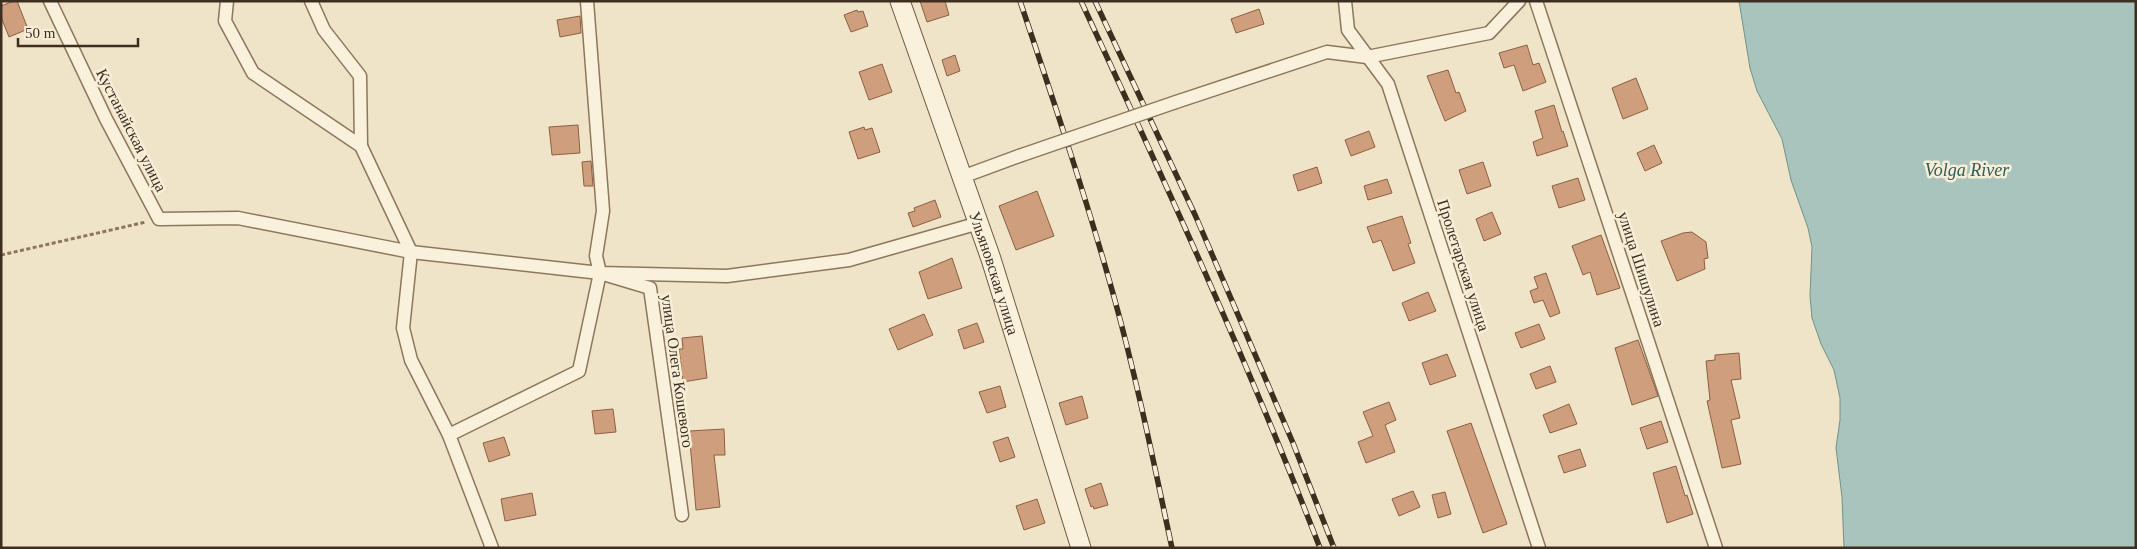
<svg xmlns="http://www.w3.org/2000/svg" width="2137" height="549" font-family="Georgia,serif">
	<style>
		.water { fill: #a9c4bc; stroke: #6f938a }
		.building { fill: #cf9f7d; stroke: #8d5f41 }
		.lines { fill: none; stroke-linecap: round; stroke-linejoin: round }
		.minor-casing { stroke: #8d765c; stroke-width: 15 }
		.secondary-casing { stroke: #6f573f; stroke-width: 21 }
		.path { stroke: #8d765c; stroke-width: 3; stroke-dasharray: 4 2.5; stroke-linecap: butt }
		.minor { stroke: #faf1dc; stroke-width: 12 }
		.secondary { stroke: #faf1dc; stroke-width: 19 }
		.rail-casing { stroke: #3d2e20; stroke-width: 5.5 }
		.rail { stroke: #f7eed8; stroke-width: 4; stroke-dasharray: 11; stroke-linecap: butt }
		.minor-bridge-casing { stroke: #8d765c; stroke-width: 15; stroke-linecap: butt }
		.minor-bridge { stroke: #faf1dc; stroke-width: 12 }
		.labels { text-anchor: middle; stroke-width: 5; stroke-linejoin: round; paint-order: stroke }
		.street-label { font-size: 16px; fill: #3d2e20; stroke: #f7eed8 }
		.water-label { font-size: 18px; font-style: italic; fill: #2f5d5a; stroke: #f7eed8 }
	</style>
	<rect width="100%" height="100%" fill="#f0e4c8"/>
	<polygon class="water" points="1739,1 2136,1 2136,548 1844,548 1842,497 1836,448 1840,420 1840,398 1834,370 1821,344 1812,318 1810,296 1812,247 1808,228 1791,180 1782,139 1757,91 1750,68"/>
	<g class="building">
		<polygon points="14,1 17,1 28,29 9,37 1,17 1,6"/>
		<polygon points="920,1 945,1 949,15 927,22"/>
		<polygon points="1259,9 1264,24 1236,33 1231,19"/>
		<polygon points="857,10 858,12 863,11 868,26 851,32 844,15"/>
		<polygon points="580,16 581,33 560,37 557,20"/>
		<polygon points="1527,45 1533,65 1539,63 1546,82 1523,91 1514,65 1504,68 1499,53"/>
		<polygon points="955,55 960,71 947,76 942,60"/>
		<polygon points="882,64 892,92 869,100 859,72"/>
		<polygon points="1448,70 1456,93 1459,92 1466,111 1445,121 1427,76"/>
		<polygon points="1636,78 1648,109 1623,119 1612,88"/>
		<polygon points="1554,105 1562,132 1563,131 1568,146 1537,156 1533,142 1543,138 1535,111"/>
		<polygon points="578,125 580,153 552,155 549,127"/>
		<polygon points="864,127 865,130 872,128 880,152 858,159 849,132"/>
		<polygon points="1369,131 1375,147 1351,156 1345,140"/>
		<polygon points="1654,145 1662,163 1645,171 1637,153"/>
		<polygon points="591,161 593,186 584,186 582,162"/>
		<polygon points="1483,162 1491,186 1467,194 1459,170"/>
		<polygon points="1317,167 1322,183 1298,191 1293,175"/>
		<polygon points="1578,178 1585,200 1559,208 1552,186"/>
		<polygon points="1387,179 1392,193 1368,200 1364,186"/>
		<polygon points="1037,191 1054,236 1016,250 999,206"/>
		<polygon points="935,200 941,217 913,227 908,213 915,211 914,208"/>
		<polygon points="1492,212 1501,234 1484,241 1476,219"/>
		<polygon points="1402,216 1411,243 1408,244 1415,263 1393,271 1381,240 1373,243 1367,227"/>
		<polygon points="1692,232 1706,242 1708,258 1704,259 1705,269 1677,281 1661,241 1683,233"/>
		<polygon points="1601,235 1620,288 1597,295 1590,272 1583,275 1572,246"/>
		<polygon points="952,258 962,288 928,299 919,272"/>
		<polygon points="1546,273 1560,313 1550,317 1543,300 1534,303 1530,291 1538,288 1534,277"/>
		<polygon points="1428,292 1436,311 1409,321 1402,303"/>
		<polygon points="924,314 933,335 898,350 889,329"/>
		<polygon points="977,323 984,342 964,349 958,330"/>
		<polygon points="1539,324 1545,339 1521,348 1515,333"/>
		<polygon points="702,336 707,378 683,382 679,349 683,349 682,338"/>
		<polygon points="1638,340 1658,396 1632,405 1615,348"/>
		<polygon points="1739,353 1741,379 1731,380 1740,418 1731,420 1741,464 1722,468 1707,401 1710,400 1706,361 1715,360 1715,355"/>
		<polygon points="1447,354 1456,376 1430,385 1422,363"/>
		<polygon points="1550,366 1556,382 1536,389 1530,374"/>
		<polygon points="1000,386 1006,407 987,413 979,392"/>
		<polygon points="1082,396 1088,418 1066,425 1059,403"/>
		<polygon points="1389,402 1396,420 1385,425 1395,452 1366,463 1358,442 1373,436 1363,412"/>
		<polygon points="1569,404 1577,424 1550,433 1543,415"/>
		<polygon points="613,409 616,432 595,434 592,411"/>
		<polygon points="1661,421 1668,442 1647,449 1640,428"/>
		<polygon points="1471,423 1507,524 1483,533 1447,431"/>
		<polygon points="724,429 725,455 714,455 720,507 696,510 689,431"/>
		<polygon points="504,437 510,455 489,462 483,443"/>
		<polygon points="1008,437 1015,457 1000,462 993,442"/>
		<polygon points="1580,449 1586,466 1564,473 1558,456"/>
		<polygon points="1676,466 1685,496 1687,495 1693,514 1667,523 1653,473"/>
		<polygon points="1101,483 1108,505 1094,509 1093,506 1091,507 1085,489"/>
		<polygon points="1413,491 1420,507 1399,516 1392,499"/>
		<polygon points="1445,492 1451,514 1438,518 1432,495"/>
		<polygon points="532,493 536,515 505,521 501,499"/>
		<polygon points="1037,499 1045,523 1024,530 1016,506"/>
	</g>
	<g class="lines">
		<g class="minor-casing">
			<g id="minor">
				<polyline points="50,1 106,119 159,219 238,218 411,252 600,273 727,276 849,260 979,223"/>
				<polyline points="227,1 225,21 253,73 361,146 411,252 403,328 411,360 449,435"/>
				<polyline points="311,1 324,30 360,76 361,146"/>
				<polyline points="587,1 603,211 596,256 600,273 650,288 682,515"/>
				<polyline points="1345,1 1348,30 1388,84 1539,548"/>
				<polyline points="1536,1 1716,548"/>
				<polyline points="1176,102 1327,52 1367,57 1489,33 1519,1"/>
				<polyline points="962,177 1019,156"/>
				<polyline points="492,548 449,435 579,371 600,273"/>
			</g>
		</g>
		<g class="secondary-casing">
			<g id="secondary">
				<path id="s1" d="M 900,1 L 991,259 L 1081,548"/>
			</g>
		</g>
		<polyline class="path" points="1,255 146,222"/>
		<use href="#minor" class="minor"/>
		<use href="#secondary" class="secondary"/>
		<g class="rail-casing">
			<g id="rail">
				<path d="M 1020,1 C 1053,99 1086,197 1114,297 C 1137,380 1154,464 1172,548"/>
				<path d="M 1081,1 C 1165,182 1248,362 1320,548"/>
				<polyline points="1095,1 1196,217 1293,443 1334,548"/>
			</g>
		</g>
		<use href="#rail" class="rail"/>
		<g class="minor-bridge-casing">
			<polyline id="minor-bridge" points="1019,156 1176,102"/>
		</g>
		<use href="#minor-bridge" class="minor-bridge"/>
	</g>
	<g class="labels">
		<g class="street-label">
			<text transform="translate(132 130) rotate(63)" y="6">Кустанайская улица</text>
			<text transform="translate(1464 265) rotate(72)" y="6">Пролетарская улица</text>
			<text transform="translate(1642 269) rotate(72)" y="6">улица Шишулина</text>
			<text dy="6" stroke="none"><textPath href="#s1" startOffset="288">Ульяновская улица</textPath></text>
			<text transform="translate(678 371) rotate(82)" y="6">улица Олега Кошевого</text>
		</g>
		<g class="water-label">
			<text x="1967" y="176">Volga River</text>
		</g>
	</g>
	<rect width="2137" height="549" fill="none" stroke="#3d2e20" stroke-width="5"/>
	<path d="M18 38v8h120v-8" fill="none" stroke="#3d2e20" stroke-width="2.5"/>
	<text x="25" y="38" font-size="15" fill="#3d2e20" stroke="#f7eed8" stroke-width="4" paint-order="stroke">50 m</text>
</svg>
